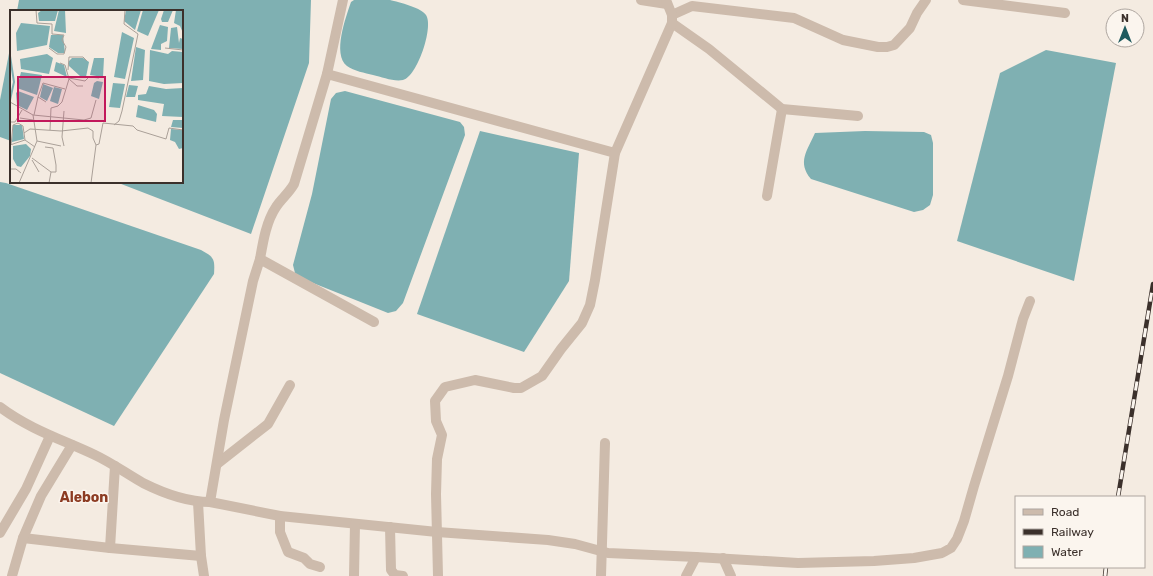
<svg xmlns="http://www.w3.org/2000/svg" width="1153" height="576" font-family="Rubik,sans-serif">
	<style>
		.water { fill: #7fb0b2 }
		.lines { fill: none; stroke-linecap: round; stroke-linejoin: round }
		.minor { stroke: #cdbbac; stroke-width: 10 }
		.rail-casing { stroke: #3b302b; stroke-width: 4.5 }
		.rail { stroke: #fbf5ee; stroke-width: 3; stroke-dasharray: 9; stroke-linecap: butt }
		.labels { text-anchor: middle; stroke-width: 3; stroke-linejoin: round; paint-order: stroke }
		.quarter-label { font-size: 14px; font-weight: bold; fill: #8c3b22; stroke: #fbf5ee }
		.inset-river { fill: none; stroke: #7fb0b2; stroke-width: 2 }
		.inset-road { fill: none; stroke: #aaa098; stroke-width: 1 }
		.view { fill: #c2185b; fill-opacity: 0.15; stroke: #c2185b; stroke-width: 2 }
		.inset-edge { fill: none; stroke: #3b302b; stroke-width: 2 }
	</style>
	<rect width="100%" height="100%" fill="#f4ebe1"/>
	<g class="water">
		<polygon points="19,0 311,0 309,63 251,234 116,182 182,182 182,11 17,11"/>
		<path d="M 354,0 C 365,0 379,0 390,0 C 399,2 422,8 426,15 C 434,27 417,77 403,80 C 394,82 382,77 373,75 C 365,73 354,71 347,66 C 332,54 346,17 351,2 Z"/>
		<polygon points="11,43 11,141 0,137 0,100"/>
		<polygon points="1046,50 1116,63 1074,281 957,241 1000,73"/>
		<polygon points="345,91 460,122 464,127 465,135 403,303 396,311 388,313 303,279 295,273 293,265 312,194 331,99 336,93"/>
		<polygon points="480,131 579,153 569,281 524,352 417,314"/>
		<path d="M 865,131 L 924,132 L 931,135 L 933,143 L 933,195 L 930,205 L 923,210 L 914,212 L 811,179 C 797,162 807,151 815,133 Z"/>
		<path d="M 0,182 L 6,183 L 201,250 C 214,257 215,259 214,274 L 114,426 L 0,373 Z"/>
	</g>
	<g class="lines">
		<g class="minor">
			<polyline points="641,0 667,4"/>
			<polyline points="963,0 1065,13"/>
			<polyline points="672,15 692,6 794,18 843,40 878,47 887,47 894,45 910,28 917,13 926,0"/>
			<polyline points="672,23 709,49 782,109 858,116"/>
			<polyline points="327,74 343,0"/>
			<polyline points="767,196 782,109"/>
			<path d="M 374,322 L 260,259 C 263,242 266,222 276,207 C 281,199 289,193 294,184 L 327,74 L 615,153"/>
			<path d="M 0,407 C 29,429 63,440 95,455 C 112,463 127,474 143,483 C 163,493 188,502 210,502 L 280,516 L 437,532 L 548,540 L 575,544 L 608,553 L 696,557 L 798,563 L 874,561 L 914,558 L 942,553 L 951,548 L 957,539 L 964,521 L 974,486 L 1008,376 L 1023,319 L 1030,301"/>
			<polyline points="217,464 268,424 290,385"/>
			<polyline points="198,502 201,556 204,576"/>
			<polyline points="210,502 224,420 253,281 260,259"/>
			<polyline points="280,516 280,532 288,552 304,558 310,564 320,567"/>
			<polyline points="390,527 391,570 395,575 403,576"/>
			<polyline points="0,533 26,489 50,436"/>
			<polyline points="23,538 110,548 201,556"/>
			<polyline points="110,548 115,466"/>
			<polyline points="723,558 731,576"/>
			<polyline points="12,576 23,538 41,496 72,445"/>
			<polyline points="354,576 355,524"/>
			<polyline points="438,576 436,494 437,459 442,435 436,421 435,401 445,387 475,380 514,388 521,388 542,376 561,349 582,323 590,305 595,280 615,153 672,23 672,15 666,0"/>
			<polyline points="601,576 605,443"/>
			<polyline points="686,576 696,557"/>
		</g>
		<g class="rail-casing">
			<g id="rail">
				<polyline points="1118,497 1153,284"/>
				<polyline points="1105,576 1106,567"/>
			</g>
		</g>
		<use href="#rail" class="rail"/>
	</g>
	<g class="labels">
		<g class="quarter-label">
			<text x="84" y="502">Alebon</text>
		</g>
	</g>
	<g transform="translate(10 10)">
		<rect width="173" height="173" fill="#f4ebe1"/>
		<path d="M 32,0 L 48,0 L 45,11 L 29,11 L 28,3 ZM 49,0 L 55,0 L 56,23 L 44,21 ZM 116,0 L 131,0 L 125,20 L 114,11 ZM 133,0 L 149,0 L 138,26 L 127,21 ZM 154,0 L 163,0 L 158,12 L 152,12 L 151,9 ZM 166,0 L 173,0 L 173,23 L 170,16 L 164,13 ZM 11,13 L 40,16 L 37,35 L 7,41 L 6,23 ZM 150,15 L 158,17 L 157,31 L 151,34 L 151,40 L 141,39 ZM 167,17 L 169,33 L 170,28 L 173,29 L 173,39 L 159,38 L 161,18 ZM 112,22 L 124,28 L 115,69 L 104,67 ZM 41,25 L 53,25 L 55,43 L 48,43 L 39,37 ZM 126,37 L 135,40 L 133,70 L 121,71 ZM 140,40 L 158,44 L 162,41 L 173,42 L 173,73 L 154,74 L 139,71 ZM 37,44 L 43,48 L 39,64 L 11,59 L 10,49 ZM 62,48 L 73,48 L 79,52 L 76,67 L 70,66 L 59,56 L 59,51 ZM 84,48 L 94,48 L 93,67 L 80,65 ZM 46,52 L 54,55 L 57,67 L 44,61 ZM 11,62 L 32,65 L 27,85 L 7,78 ZM 87,71 L 93,72 L 89,89 L 81,86 L 84,73 ZM 103,73 L 115,74 L 110,98 L 99,97 ZM 33,74 L 43,78 L 37,91 L 30,87 ZM 119,75 L 128,76 L 125,87 L 116,87 ZM 139,76 L 156,79 L 173,78 L 173,107 L 152,106 L 154,94 L 128,90 L 128,85 L 136,84 ZM 44,77 L 52,79 L 48,94 L 40,91 ZM 8,81 L 24,87 L 17,100 L 7,95 L 6,83 ZM 128,95 L 144,100 L 147,104 L 146,112 L 126,107 ZM 163,110 L 173,110 L 173,118 L 161,117 ZM 3,115 L 12,115 L 14,129 L 2,132 ZM 161,119 L 173,120 L 173,138 L 169,139 L 165,132 L 160,130 ZM 16,134 L 21,139 L 20,146 L 11,157 L 7,156 L 3,149 L 3,136 Z" fill="#7fb0b2"/>
		<path class="inset-river" d="M 0,46 L 4,72 L 0,90"/>
		<path class="inset-road" d="M 26,0 L 27,13 L 42,14 L 42,24 L 54,25 L 52,30 L 56,37 L 54,44 L 47,44 L 39,38M 155,38 L 173,40M 0,56 L 0,79M 58,60 L 59,47 L 73,47 L 77,51M 59,68 L 75,71 L 79,67 L 89,68M 59,69 L 67,76 L 73,76M 0,92 L 23,105 L 74,110 L 81,108 L 86,90M 36,92 L 28,87 L 33,73 L 55,79M 54,101 L 52,127 L 54,136M 23,105 L 27,131 L 51,136M 24,105 L 28,87M 10,108 L 23,110M 0,112 L 5,112 L 12,100M 8,113 L 13,116 L 15,130M 104,115 L 109,111 L 112,101 L 128,24 L 114,14 L 115,0M 40,120 L 41,98 L 48,96 L 52,92 L 59,69 L 55,55 L 50,53M 14,123 L 20,119 L 51,121 L 78,118 L 83,121 L 83,128 L 86,135M 0,135 L 15,130 L 25,137M 1,135 L 3,115 L 8,113M 35,137 L 43,138 L 46,155 L 46,162 L 41,162 L 39,173M 22,148 L 41,162M 22,150 L 29,162M 0,159 L 6,159 L 11,163M 9,173 L 27,131M 81,173 L 86,135 L 89,134 L 93,113 L 123,116 L 127,120 L 156,129 L 159,118 L 173,120"/>
		<path class="view" d="M 8,67 L 95,67 L 95,111 L 8,111 Z"/>
		<rect width="173" height="173" class="inset-edge"/>
	</g>
	<rect x="1015" y="496" width="130" height="72" fill="#fbf5ee" stroke="#aea6a0"/>
	<rect x="1023" y="509" width="20" height="6" fill="#cdbbac" stroke="#aea6a0"/>
	<text x="1051" y="516" font-size="12" fill="#3b302b">Road</text>
	<rect x="1023" y="529" width="20" height="6" fill="#3b302b" stroke="#aea6a0"/>
	<text x="1051" y="536" font-size="12" fill="#3b302b">Railway</text>
	<rect x="1023" y="546" width="20" height="12" fill="#7fb0b2" stroke="#aea6a0"/>
	<text x="1051" y="556" font-size="12" fill="#3b302b">Water</text>
	<g transform="translate(1125 28)"><circle r="19" fill="#fbf5ee" stroke="#aea6a0"/>
	<path d="M0-3L7 15L0 10L-7 15Z" fill="#1f5a5e"/>
	<text y="-6" font-size="11" font-weight="bold" text-anchor="middle" fill="#3b302b">N</text>
	</g>
</svg>
